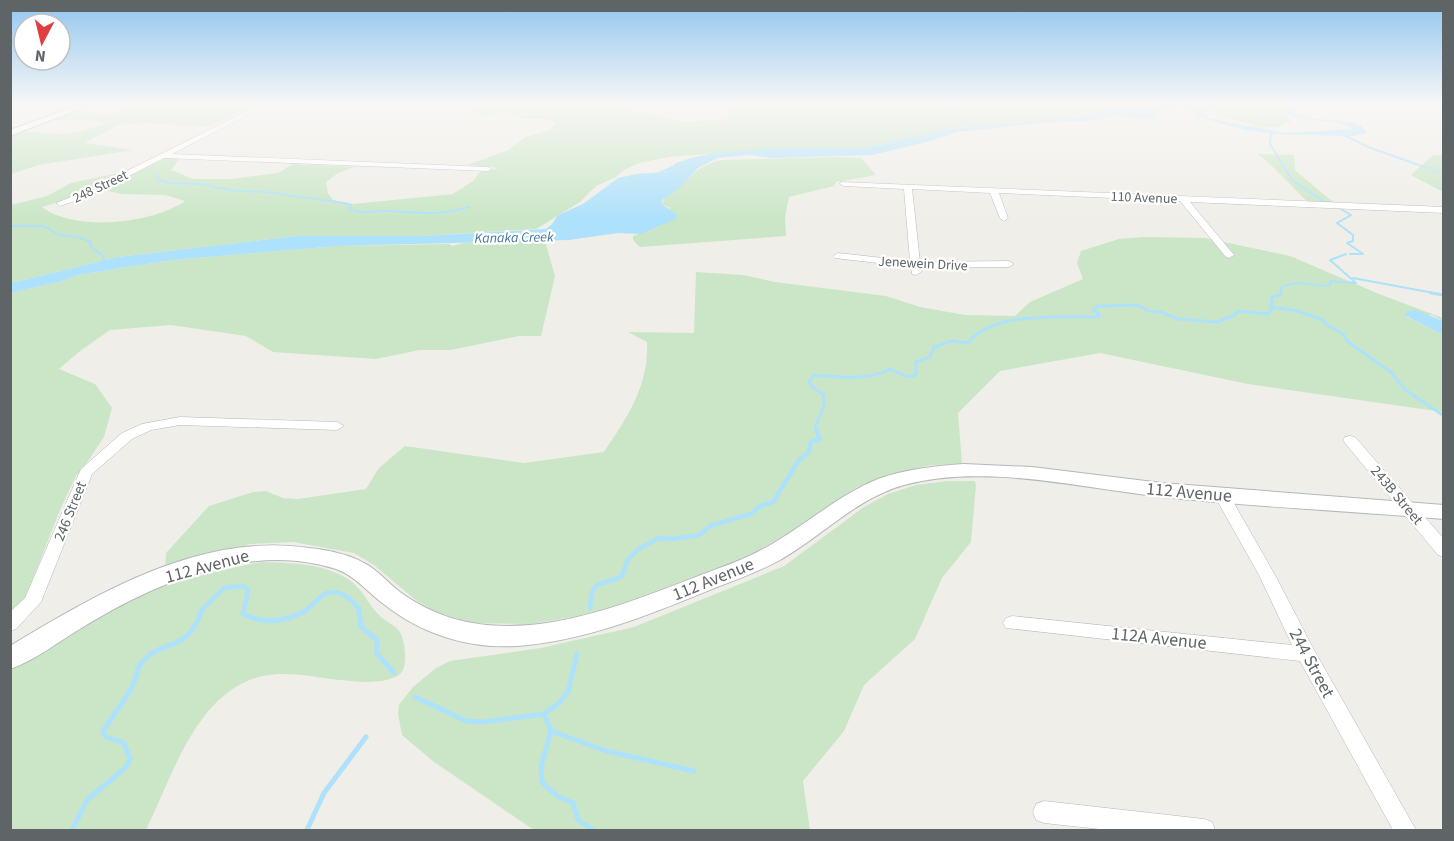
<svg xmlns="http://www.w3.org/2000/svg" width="1454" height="841" font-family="'Source Sans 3',sans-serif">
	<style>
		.green { fill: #cae6c6 }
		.water { fill: #aee1fb }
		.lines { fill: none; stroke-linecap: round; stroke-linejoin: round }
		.stream-far3 { stroke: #aee1fb; stroke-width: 2 }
		.stream-far2 { stroke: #aee1fb; stroke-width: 3 }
		.stream-far1 { stroke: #aee1fb; stroke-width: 4.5 }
		.stream { stroke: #aee1fb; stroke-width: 5 }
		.minor-casing { stroke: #b5b8bb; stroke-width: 1 }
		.secondary-casing { stroke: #b4b8bb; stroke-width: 2 }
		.minor { fill: #fff; fill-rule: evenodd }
		.secondary { fill: #fff; fill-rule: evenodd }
		.labels { text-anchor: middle; stroke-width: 4.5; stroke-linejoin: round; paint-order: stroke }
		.far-street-label { font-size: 14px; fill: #5f6467; stroke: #fff }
		.far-water-label { font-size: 14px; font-style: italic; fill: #43789c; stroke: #fff }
		.street-label { font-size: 15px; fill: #5f6467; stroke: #fff }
		.near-street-label { font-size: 18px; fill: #5f6467; stroke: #fff }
	</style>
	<rect width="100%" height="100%" fill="#f0eee8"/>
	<g class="green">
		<path d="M 140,103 L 259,103 L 209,127 L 145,123 L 119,125 L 84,143 L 133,150 L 39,165 L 11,174 L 10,135 C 28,129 46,134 64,134 C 79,133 92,128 107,123 L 91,121 L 50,120 L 74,111 L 108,115 Z"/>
		<path d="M 498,103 L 630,103 L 618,107 L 685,122 L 726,119 L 731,112 L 727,103 L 1134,103 L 1105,112 L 1073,114 L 1070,118 L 945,129 L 864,148 L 786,148 L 668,157 L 639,163 L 624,170 L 616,177 L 596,186 L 580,202 L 536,229 L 422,236 L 297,236 L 118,257 L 11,283 L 11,205 L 47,196 L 71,183 L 128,171 L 82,195 L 42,207 C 74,232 152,224 185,201 L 165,195 L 122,194 L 98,189 L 162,158 L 180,158 L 171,170 L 193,179 L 231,179 L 278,173 L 293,164 L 355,167 L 338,173 L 326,182 L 328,193 L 333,200 L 353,204 L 453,194 L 473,181 L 481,171 L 497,169 L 494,167 L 467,165 L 509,150 L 525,137 L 550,130 L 555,123 L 544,119 L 519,118 L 507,113 L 475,116 L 476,108 Z"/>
		<path d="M 1184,103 L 1290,103 L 1286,104 C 1284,113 1285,116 1291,122 L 1278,127 L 1259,127 L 1221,116 L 1208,105 Z"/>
		<path d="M 1257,154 L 1294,155 L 1295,170 L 1334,203 L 1308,202 C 1298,193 1264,156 1257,154 Z"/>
		<polygon points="1433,155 1443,155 1443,192 1411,175"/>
		<path d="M 837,157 L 861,158 L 876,175 L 836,182 L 834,186 L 789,197 L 785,217 L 786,236 L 640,247 L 633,240 L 633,236 L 658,227 L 670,208 L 662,204 L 665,196 C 689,184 691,166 722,160 Z"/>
		<path d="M 1144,237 L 1205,238 L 1290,256 L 1379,294 L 1443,318 L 1443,321 L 1432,315 L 1405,316 L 1443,335 L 1443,412 L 1248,384 L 1100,353 L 1000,371 L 958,413 L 962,464 L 930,465 L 892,474 L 857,487 L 788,533 L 759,550 L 718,568 L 623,603 L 578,616 L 530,624 L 472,623 L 434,611 L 417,601 L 374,565 L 354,553 L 293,542 L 250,544 L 165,569 L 166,553 L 209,506 L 253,492 L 266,491 L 283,498 L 298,499 L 366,489 L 379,468 L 405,446 L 524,463 L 604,452 C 627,418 649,386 647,342 L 628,332 L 694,333 L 696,272 L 743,275 L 775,282 L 886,296 L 920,307 L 965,315 L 1015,316 L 1030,302 L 1083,279 L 1077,263 L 1081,251 L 1119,239 Z"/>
		<polygon points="511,240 545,241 555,276 541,336 519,336 451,350 420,350 376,359 273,352 246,336 171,325 110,330 80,351 59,369 95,384 112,408 104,437 86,464 76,476 60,510 25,599 11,618 11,293 59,282 78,275 172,260 338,246 449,244 452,246 464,243"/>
		<polygon points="947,481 975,481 976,485 971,542 942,578 915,639 864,685 844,731 803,781 810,830 534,830 434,762 402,735 398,714 399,705 413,687 436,668 450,661 541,648 634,627 784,566 864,507 888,494 916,485"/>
		<path d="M 261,562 C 289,563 321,563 346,578 C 363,588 366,602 379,615 C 384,621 396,625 400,632 C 405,642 409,668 399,675 C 381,686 351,681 331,679 C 310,676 285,671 263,676 C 197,690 172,777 146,830 L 11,830 L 10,671 C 39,653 66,632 95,616 C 147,588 204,573 261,562 Z"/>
	</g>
	<g class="water">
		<path d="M 1134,103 L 1184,103 L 1199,105 L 1208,110 L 1204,113 L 1208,118 L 1285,133 L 1352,129 C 1342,118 1302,123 1285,113 L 1286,104 L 1305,103 L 1294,106 L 1295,113 L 1309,118 L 1356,123 L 1362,126 L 1367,133 L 1353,136 L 1276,134 L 1245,130 L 1202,118 L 1196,116 L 1193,109 L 1184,107 L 1160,110 L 1152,118 L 1145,119 L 1115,116 L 1089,121 L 1052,122 L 956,132 L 931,141 L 872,155 L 771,158 L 749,155 L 718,158 L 698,168 L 677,190 L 662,200 L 662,204 L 677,215 L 676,219 L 641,234 L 618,233 L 569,240 L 338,246 L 172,260 L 78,275 L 59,282 L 11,293 L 11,283 L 118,257 L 297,236 L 422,236 L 546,229 L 552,224 L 558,215 L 583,204 L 618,178 L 636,174 L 665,172 L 676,163 L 695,157 L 714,153 L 776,148 L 864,148 L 945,129 L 1070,118 L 1129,106 Z"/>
		<polygon points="1416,310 1443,321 1443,335 1404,315 1408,311"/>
	</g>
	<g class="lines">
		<g class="stream-far3">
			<polyline points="918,103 960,111 965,114 969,127"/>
			<polyline points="1275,133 1271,134 1270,144 1293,181 1326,203"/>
			<polyline points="1342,134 1368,147 1444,174"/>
			<path d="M 158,175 L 157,179 L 169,183 L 201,184 L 236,191 L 266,192 L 344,203 L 351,205 L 349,209 C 363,215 376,210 390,211 C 422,213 438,216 469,207"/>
			<polyline points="654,175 675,166"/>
			<polyline points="1339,208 1351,215 1337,223 1353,235 1353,241 1347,243 1363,254 1350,254"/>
			<polyline points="10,226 44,226 58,235 78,237 91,242 90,246 103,256 106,265"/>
			<polyline points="1353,278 1439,294"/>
			<polyline points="1280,294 1282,286 1299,283 1328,286 1331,284 1330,281 1356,283 1330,260 1346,254"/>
		</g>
		<g class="stream-far2">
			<polyline points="1431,293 1444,295"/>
			<polyline points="1271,307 1298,311 1323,320 1327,325 1343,334 1348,342 1392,373 1404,389 1444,416"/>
			<path d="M 817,433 L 815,427 L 824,406 L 824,395 L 812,387 L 809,381 L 815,375 C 838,377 869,381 890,369 L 907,377 L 916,375 L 916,362 L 930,357 L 934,347 L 952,341 L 968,343 C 993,311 1061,317 1099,317 L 1099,314 L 1093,310 L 1098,306 L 1138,305 L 1148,311 L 1161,312 L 1178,319 L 1217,322 L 1235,315 L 1237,311 L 1268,314 L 1271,311 L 1272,297 L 1280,295 L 1281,293"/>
		</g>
		<g class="stream-far1">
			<path d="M 590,608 C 592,576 600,588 622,576 L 627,561 L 637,550 L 659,538 L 672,539 L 699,535 L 710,526 L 751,514 L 760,506 L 773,502 L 799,460 L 808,453 L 811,442 L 820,439 L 817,431"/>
			<polyline points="201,611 224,588 243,586 248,590 244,611"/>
			<path d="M 304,611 C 312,607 316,600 323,595 C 337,586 354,600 360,611"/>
		</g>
		<g class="stream">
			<path d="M 244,610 L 243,614 C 264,625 287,621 307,610"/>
			<polyline points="359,610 361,627 377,640 377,654 394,673"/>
			<polyline points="415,697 466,721 484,722 544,714 559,703 568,692 577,654"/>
			<polyline points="544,714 551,731 541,766 542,782 557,796 573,803 578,820 594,830"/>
			<polyline points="551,731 606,751 694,771"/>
			<path d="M 72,830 L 87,800 L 126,767 L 130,759 L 124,743 L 106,737 L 103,731 C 113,715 128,697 135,680 C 138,673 137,667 142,662 C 165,637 186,655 202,610"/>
			<polyline points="307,830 324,793 366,737"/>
		</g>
		<g class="minor-casing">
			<g id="minor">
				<polygon points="264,103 271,103 172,154 488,167 492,169 488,171 164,158 90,196 60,206 56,203 84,192"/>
				<polygon points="841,182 1444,207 1444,213 1190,202 1234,255 1229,258 1226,257 1180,201 999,193 1008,218 1004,221 1000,218 990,193 912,189 920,262 1009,261 1014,264 1009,267 921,268 921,272 916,275 912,274 911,267 835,258 833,256 838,253 910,261 904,189 844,186 840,184"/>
				<polygon points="180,417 337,422 344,426 337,430 180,425 151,430 132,439 92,474 41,602 16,629 10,631 10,612 25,598 81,469 122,433 142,424"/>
				<polygon points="1350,436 1355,437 1444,539 1444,557 1438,555 1345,443 1343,440 1345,437"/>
				<polygon points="1222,490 1227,491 1275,575 1313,648 1416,830 1393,830 1300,661 1006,628 1003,623 1006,618 1012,616 1292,645 1259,575 1214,495 1217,491"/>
				<polygon points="1044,801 1204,819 1212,822 1215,830 1109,830 1044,823 1036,820 1033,812 1036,804"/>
			</g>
		</g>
		<g class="secondary-casing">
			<g id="secondary">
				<polygon points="84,103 95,103 10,136 10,130"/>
				<path d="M 964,464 L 1032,467 L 1162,483 L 1444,505 L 1444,519 C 1350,511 1255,507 1162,497 C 1081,488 984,463 904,485 C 857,498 822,536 780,560 C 760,571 739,579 717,587 C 656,612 594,638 528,645 C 476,651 426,637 385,605 C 368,593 356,576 336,569 C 250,541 155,583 83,627 C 59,641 36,660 10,669 L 10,646 C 100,592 201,532 309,548 C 328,550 348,554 364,563 C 378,570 388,583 400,592 C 447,626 497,631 553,622 C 604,613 652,594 701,575 C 722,567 743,560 763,549 C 803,528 836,496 878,479 C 906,469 935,466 964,464 Z"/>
			</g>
		</g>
		<use href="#minor" class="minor"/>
		<use href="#secondary" class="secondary"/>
	</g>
	<linearGradient id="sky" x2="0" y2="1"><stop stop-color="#91c6f0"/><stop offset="0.47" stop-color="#f8f7f5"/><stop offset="1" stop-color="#f8f7f5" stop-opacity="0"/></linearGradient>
	<rect width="1454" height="220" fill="url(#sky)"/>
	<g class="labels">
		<g class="far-street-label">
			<text transform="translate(100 186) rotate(-25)" y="5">248 Street</text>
			<text transform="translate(1144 197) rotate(2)" y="5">110 Avenue</text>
			<text transform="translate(923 263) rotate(3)" y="5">Jenewein Drive</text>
		</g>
		<g class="far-water-label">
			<text transform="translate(514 237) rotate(-1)" y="5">Kanaka Creek</text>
		</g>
		<g class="street-label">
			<text transform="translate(1397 495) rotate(50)" y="5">243B Street</text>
			<text transform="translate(70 511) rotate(-68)" y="5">246 Street</text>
		</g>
		<g class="near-street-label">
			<text transform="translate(1189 492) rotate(5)" y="6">112 Avenue</text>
			<text transform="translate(207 566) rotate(-15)" y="6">112 Avenue</text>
			<text transform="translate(713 579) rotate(-22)" y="6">112 Avenue</text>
			<text transform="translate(1159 638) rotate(6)" y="6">112A Avenue</text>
			<text transform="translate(1312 663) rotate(62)" y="6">244 Street</text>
		</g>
	</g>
	<rect width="1454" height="841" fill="none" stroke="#5f6467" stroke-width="24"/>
	<g transform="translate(42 42) rotate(187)"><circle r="28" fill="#ffffff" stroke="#bfc1c2" stroke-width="1.5"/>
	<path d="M0-4.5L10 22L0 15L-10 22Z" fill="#e13e42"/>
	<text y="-9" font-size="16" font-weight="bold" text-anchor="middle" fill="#5f6467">N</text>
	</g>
</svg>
